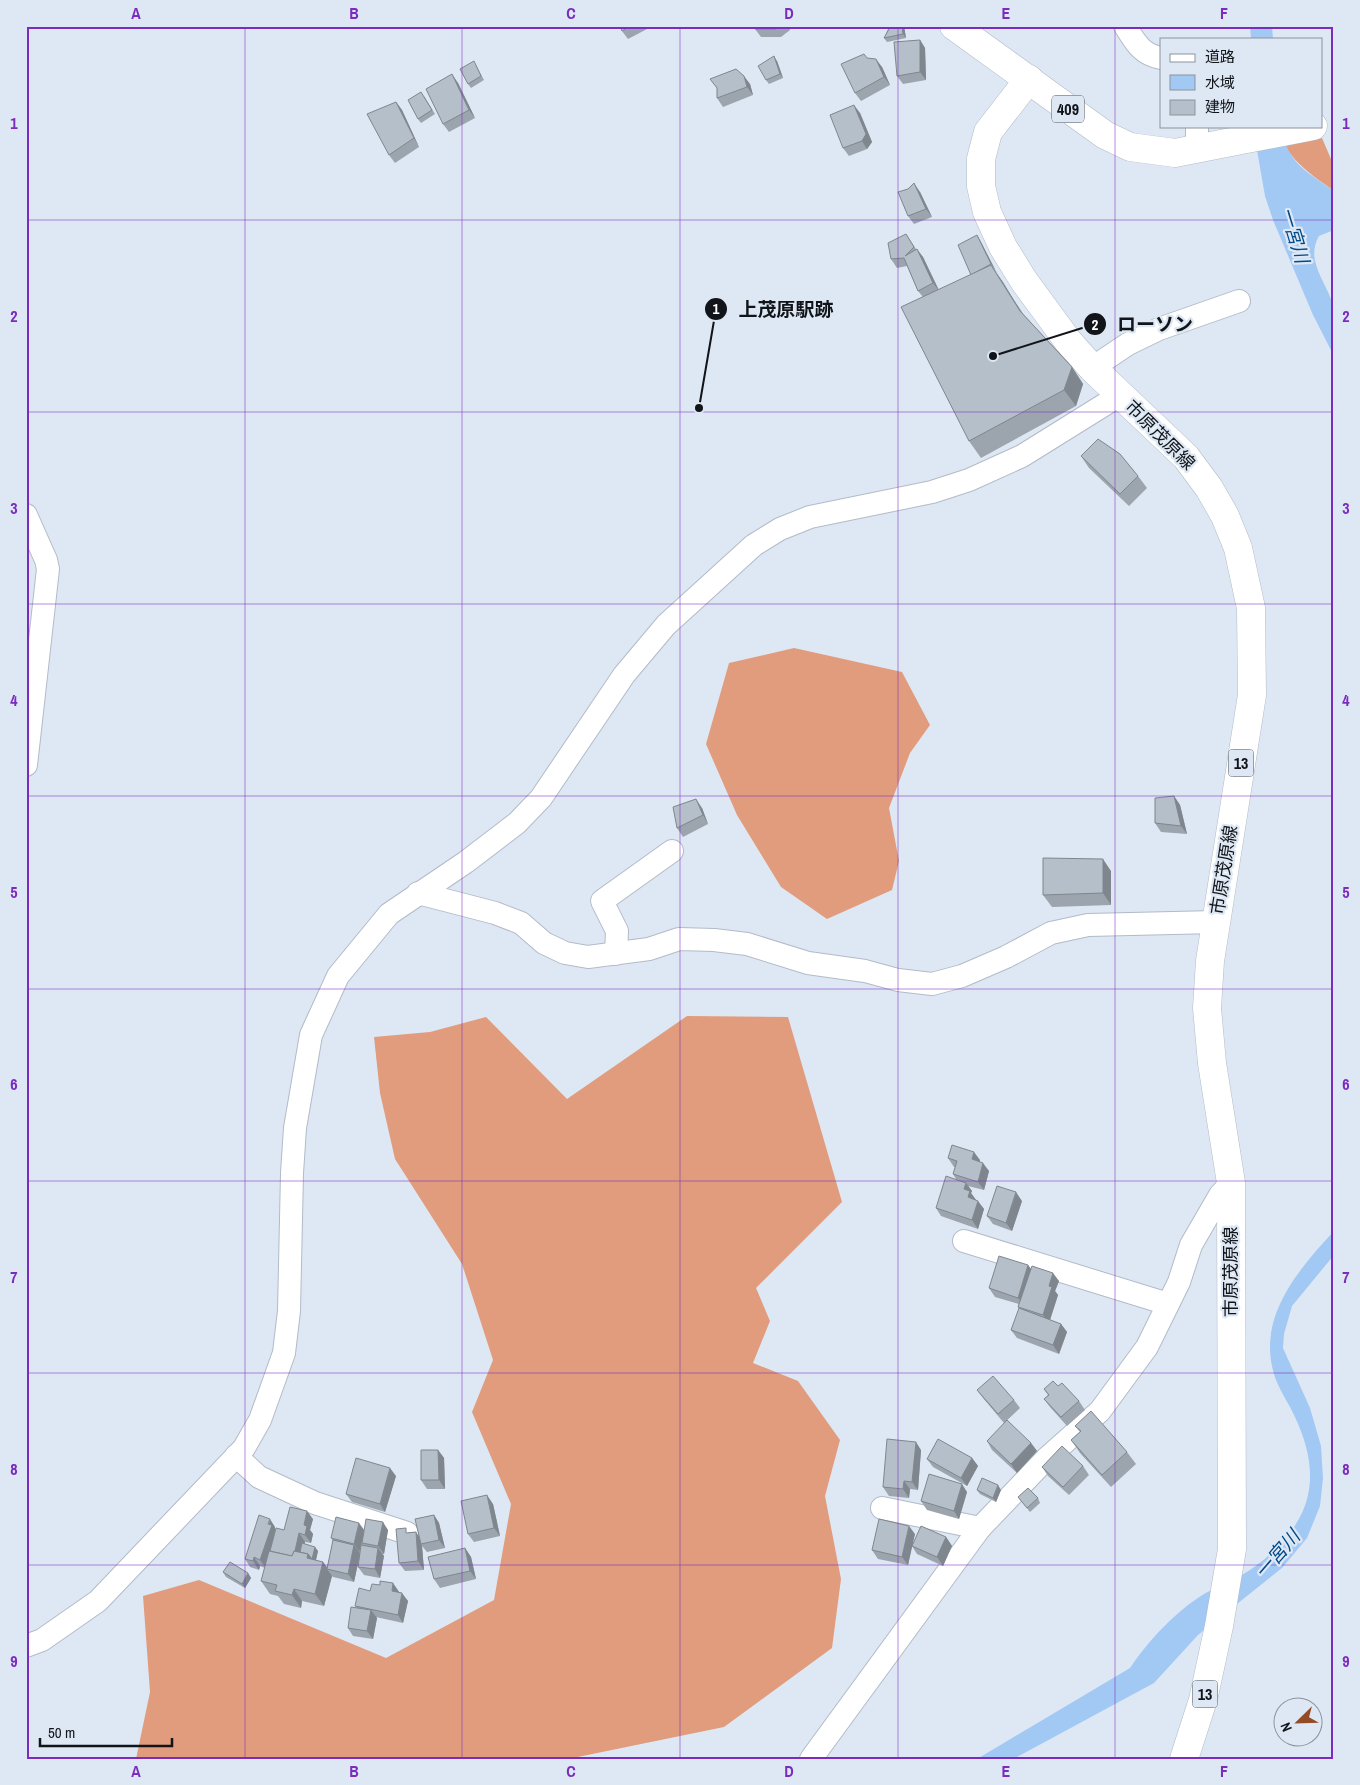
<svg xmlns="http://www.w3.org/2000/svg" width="1360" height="1785" font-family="'Archivo Narrow','Noto Sans JP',sans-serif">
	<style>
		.forest { fill: #e09c7c }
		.water { fill: #a2c8f4 }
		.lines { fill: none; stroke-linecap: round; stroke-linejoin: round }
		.minor-casing { stroke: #b2bbc7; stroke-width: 24 }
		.major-casing { stroke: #b2bbc7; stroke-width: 29 }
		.highway-casing { stroke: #b2bbc7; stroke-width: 29 }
		.minor { stroke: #fff; stroke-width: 22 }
		.major { stroke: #fff; stroke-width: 28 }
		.highway { stroke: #fff; stroke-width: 28 }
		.wall { fill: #9ca4ae }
		.shaded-wall { fill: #7f868d }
		.building { fill: #b5bfca; stroke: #7f868d }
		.grid { fill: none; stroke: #7b2cbf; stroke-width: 1; stroke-opacity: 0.55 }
		.labels { text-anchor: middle; stroke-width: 4.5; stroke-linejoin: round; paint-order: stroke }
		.shield { fill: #dee8f4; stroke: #4e545a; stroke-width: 1 }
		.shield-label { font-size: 16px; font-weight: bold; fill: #111418 }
		.street-label { font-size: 18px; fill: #111418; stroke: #dee8f4 }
		.water-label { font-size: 19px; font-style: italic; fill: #004a89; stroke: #dee8f4 }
		.leader { fill: none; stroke: #111418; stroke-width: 2 }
		.callout-dot { fill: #111418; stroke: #dee8f4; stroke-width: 2 }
		.mark-label { font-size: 15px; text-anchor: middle; font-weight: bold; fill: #fff }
		.callout-label { font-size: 19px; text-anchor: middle; font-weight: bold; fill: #111418; stroke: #dee8f4; stroke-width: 4.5; stroke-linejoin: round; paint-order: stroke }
		.neatline { fill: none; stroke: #7b2cbf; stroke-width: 2 }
		.grid-label { font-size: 16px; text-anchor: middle; font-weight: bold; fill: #7b2cbf }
	</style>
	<rect width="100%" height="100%" fill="#dee8f4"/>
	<g class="forest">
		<path d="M 1322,138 L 1334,166 L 1334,191 C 1315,177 1297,166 1285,146 Z"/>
		<polygon points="794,648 902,672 930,725 910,753 889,808 899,861 892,890 827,919 781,887 737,815 706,744 729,663"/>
		<polygon points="687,1016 788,1017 842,1202 756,1288 770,1321 753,1363 798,1381 840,1440 825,1496 841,1579 832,1648 724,1727 568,1759 136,1759 150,1692 143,1596 199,1580 386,1658 494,1600 511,1504 472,1412 493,1360 462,1264 395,1159 380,1093 374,1037 430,1032 486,1017 567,1099"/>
	</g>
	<g class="water">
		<polygon points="1250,26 1272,26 1273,39 1251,39"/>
		<path d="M 1280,126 C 1289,164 1304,170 1334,191 L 1334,230 L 1319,236 C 1304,262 1329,284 1334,309 C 1336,323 1334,341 1334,356 L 1313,315 L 1273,220 L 1265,196 L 1257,150 Z"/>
		<path d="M 1334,1231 L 1334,1255 L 1292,1306 L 1284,1334 L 1283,1348 L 1310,1408 L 1321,1446 L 1323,1478 L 1320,1506 L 1307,1538 L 1282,1568 L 1198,1635 L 1154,1683 L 1013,1759 L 977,1759 L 1130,1668 C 1149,1640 1175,1612 1204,1594 C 1216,1587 1230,1583 1242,1575 C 1270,1558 1301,1529 1308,1495 C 1314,1467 1306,1440 1294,1415 C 1288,1402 1278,1388 1274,1374 C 1257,1317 1298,1270 1334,1231 Z"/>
	</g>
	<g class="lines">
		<g class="minor-casing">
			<g id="minor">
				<path d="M 1125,26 C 1136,43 1141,54 1161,58"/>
				<polyline points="1197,126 1197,149"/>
				<polyline points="1092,368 1128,344 1159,329 1239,301"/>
				<polyline points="26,515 46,560 48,569 26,765"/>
				<polyline points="418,893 495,913 521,923 544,943 565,953 588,957 649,949 679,939 714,940 747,944 808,963 865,971 898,980 932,984 962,976 1006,957 1051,933 1088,925 1216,922"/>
				<polyline points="616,954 617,931 602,901 672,851"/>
				<polyline points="964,1241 1168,1304"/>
				<polyline points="236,1456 259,1477 315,1503 407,1533"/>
				<polyline points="882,1508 980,1528"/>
				<polyline points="26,1646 42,1640 98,1601 244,1448 260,1420 284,1353 289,1311 292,1173 295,1128 311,1035 338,976 389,914 466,862 517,823 541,798 624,675 666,625 754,545 780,529 810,517 932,492 969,480 1022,456 1120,395"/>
				<polyline points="811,1759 980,1528 1047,1458 1100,1411 1147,1347 1179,1282 1191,1245 1220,1195 1231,1183"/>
			</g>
		</g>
		<g class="major-casing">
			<polyline id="major" points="1029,79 988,132 981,159 981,186 987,212 1003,247 1024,281 1068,341 1092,368 1186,457 1209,488 1225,516 1238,548 1251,608 1252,695 1210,961 1207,1008 1212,1063 1231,1183 1232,1549 1219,1626 1203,1700 1184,1759"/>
		</g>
		<g class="highway-casing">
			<polyline id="highway" points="954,26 1105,135 1130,147 1175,153 1313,126"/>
		</g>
		<use href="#minor" class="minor"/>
		<use href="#major" class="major"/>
		<use href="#highway" class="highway"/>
	</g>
	<g class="wall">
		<polygon points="620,26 648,26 649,28 628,39 622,31"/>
		<polygon points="755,26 790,26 790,30 781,37 761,37 755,29"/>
		<polygon points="886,26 904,26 906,38 887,42 884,38 888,29"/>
		<polygon points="920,40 925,48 926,80 903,84 897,76"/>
		<polygon points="867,58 882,67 890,85 861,101 855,93"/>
		<polygon points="777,61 783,78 769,84 766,80"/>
		<polygon points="476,65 484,80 471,88 468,84"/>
		<polygon points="458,83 475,118 449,132 443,124"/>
		<polygon points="750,84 753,95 723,107 717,98"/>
		<polygon points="424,96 435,114 421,123 418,119"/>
		<polygon points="396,102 402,110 419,147 395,163 389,155"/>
		<polygon points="860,113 872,142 867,149 849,156 843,148"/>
		<polygon points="920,192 932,217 914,224 908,216"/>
		<polygon points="906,234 916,249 923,257 939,290 971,275 977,235 982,244 996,273 1024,315 1072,367 1083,384 1076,406 981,458 969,441 923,297 918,291 907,266 897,268 891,259"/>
		<polygon points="1081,456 1138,476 1147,488 1129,506 1089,468"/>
		<polygon points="1174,796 1180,805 1187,834 1161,832 1155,823"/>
		<polygon points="702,808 708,824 683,837 677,828"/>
		<polygon points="1111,871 1111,905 1052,907 1043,895"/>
		<polygon points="948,1158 980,1160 979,1162 989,1171 984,1190 968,1186 972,1191 971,1193 976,1200 984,1209 978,1229 941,1216 936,1208 956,1179 953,1174 955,1167 954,1167"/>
		<polygon points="1022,1201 1012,1231 993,1224 987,1216"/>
		<polygon points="1028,1265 1031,1269 1059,1281 1055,1291 1058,1295 1050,1320 1061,1324 1067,1332 1059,1354 1017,1338 1011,1330 1020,1308 1018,1307 1019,1304 995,1297 989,1288"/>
		<polygon points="1058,1386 1079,1401 1085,1410 1067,1426 1050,1407 1044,1399 1048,1395 1044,1389"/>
		<polygon points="977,1390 1014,1400 1020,1408 1004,1423 983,1398"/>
		<polygon points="1075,1426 1127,1452 1136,1464 1111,1487 1080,1453 1071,1440 1080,1432"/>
		<polygon points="987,1441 1031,1443 1037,1451 1017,1473 992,1450"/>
		<polygon points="438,1450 444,1458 445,1489 427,1489 421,1480"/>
		<polygon points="921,1450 918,1490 910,1489 909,1498 889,1496 883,1487"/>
		<polygon points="972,1458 978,1466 967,1486 933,1467 927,1459"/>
		<polygon points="1083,1466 1089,1475 1069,1495 1048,1476 1042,1467"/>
		<polygon points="396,1476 385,1512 352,1502 346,1494"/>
		<polygon points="977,1490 1001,1490 996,1502 980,1494"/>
		<polygon points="967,1492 959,1519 927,1510 921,1501"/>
		<polygon points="1018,1497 1038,1498 1040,1503 1030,1512"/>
		<polygon points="493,1504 500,1536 474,1542 468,1534"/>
		<polygon points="434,1515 439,1523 445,1548 427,1552 422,1546 424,1570 405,1571 399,1563 409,1532 416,1532 419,1537"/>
		<polygon points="313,1519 310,1530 313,1534 311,1543 305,1542 304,1544 318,1551 316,1560 323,1562 327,1567 333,1541 331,1538 364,1530 388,1530 384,1554 382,1554 384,1556 380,1578 364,1575 358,1567 359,1559 354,1582 333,1577 332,1576 324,1606 302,1601 301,1608 284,1604 278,1596 270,1594 261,1581 265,1568 260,1566 259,1570 250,1567 245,1559 275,1527 275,1530 284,1530"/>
		<polygon points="915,1534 912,1544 946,1537 952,1546 943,1566 917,1554 912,1546 908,1565 878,1559 872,1550"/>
		<polygon points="465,1548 471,1557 476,1579 440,1588 434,1579"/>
		<polygon points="223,1572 248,1573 251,1578 245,1588 226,1577"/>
		<polygon points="393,1583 399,1592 408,1601 403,1623 376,1617 377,1618 373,1639 353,1636 348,1628 357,1608 355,1606 370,1591 380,1585"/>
	</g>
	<g class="shaded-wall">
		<polygon points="902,26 904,26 906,38 903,34"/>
		<polygon points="920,40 925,48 926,80 920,72"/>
		<polygon points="774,56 777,61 783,78 780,74"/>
		<polygon points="876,59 882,67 890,85 884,77"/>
		<polygon points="452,74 458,83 475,118 469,110"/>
		<polygon points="744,76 750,84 753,95 747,87"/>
		<polygon points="396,102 402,110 419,147 414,138"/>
		<polygon points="854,105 860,113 872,142 867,149 862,141"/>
		<polygon points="914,183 920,192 932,217 926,209"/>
		<polygon points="977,235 982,244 997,273 991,264"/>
		<polygon points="917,249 923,257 939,291 933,283"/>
		<polygon points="991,265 1003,282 1031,328 1020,311"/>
		<polygon points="1072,367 1083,384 1076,406 1064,390"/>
		<polygon points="1174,796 1180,805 1187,834 1181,826"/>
		<polygon points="696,799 702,808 708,824 703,815"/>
		<polygon points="1103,859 1111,871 1111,905 1103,893"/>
		<polygon points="974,1152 980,1160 978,1168 972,1159"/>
		<polygon points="983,1163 989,1171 984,1190 978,1182"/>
		<polygon points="966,1183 972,1191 971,1193 976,1200 974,1206 968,1197 964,1189"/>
		<polygon points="1016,1192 1022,1201 1012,1231 1006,1223"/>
		<polygon points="978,1201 984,1209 978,1229 972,1220"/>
		<polygon points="1028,1265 1034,1273 1024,1306 1018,1298"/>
		<polygon points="1053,1273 1059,1281 1055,1291 1058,1295 1049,1323 1043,1315 1049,1286"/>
		<polygon points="1061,1324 1067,1332 1059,1354 1053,1345"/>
		<polygon points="916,1442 921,1450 918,1490 912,1482"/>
		<polygon points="1031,1443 1037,1451 1017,1473 1011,1464"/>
		<polygon points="438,1450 444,1458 445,1489 439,1480"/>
		<polygon points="972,1458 978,1466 967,1486 961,1478"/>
		<polygon points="390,1468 396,1476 385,1512 380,1504"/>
		<polygon points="904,1481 910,1489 909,1498 903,1489"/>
		<polygon points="962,1484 967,1492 959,1519 954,1511"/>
		<polygon points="998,1485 1001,1490 996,1502 993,1498"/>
		<polygon points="487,1495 493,1504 500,1536 494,1528"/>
		<polygon points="307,1511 313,1519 310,1530 313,1534 311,1543 305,1535 304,1525"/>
		<polygon points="434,1515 439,1523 445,1548 439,1540"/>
		<polygon points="270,1519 275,1527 275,1530 278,1534 266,1568 260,1560"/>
		<polygon points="383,1522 388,1530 384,1554 378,1546"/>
		<polygon points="359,1523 365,1531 359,1552 354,1544"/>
		<polygon points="909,1526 915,1534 908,1565 902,1557"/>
		<polygon points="416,1532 421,1540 421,1544 422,1546 424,1570 418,1561"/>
		<polygon points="299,1533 305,1542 301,1558 293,1559"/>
		<polygon points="946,1537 952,1546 943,1566 937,1557"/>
		<polygon points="354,1545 360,1554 354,1582 348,1574"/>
		<polygon points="315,1547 318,1551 315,1564 307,1558 308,1554"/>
		<polygon points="378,1548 384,1556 380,1578 375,1569"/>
		<polygon points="465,1548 471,1557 476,1579 470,1571"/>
		<polygon points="254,1557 260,1566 259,1570 253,1561"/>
		<polygon points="323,1562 328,1569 327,1569 332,1576 324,1606 315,1594"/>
		<polygon points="248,1573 251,1578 245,1588 242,1584"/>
		<polygon points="393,1583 399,1592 398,1599 392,1591"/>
		<polygon points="294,1589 302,1601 301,1608 292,1595"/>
		<polygon points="402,1593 408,1601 403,1623 398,1615"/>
		<polygon points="371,1610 377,1618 373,1639 367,1631"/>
	</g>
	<g class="building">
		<polygon points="620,26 630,26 622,31"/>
		<polygon points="755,26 779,26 776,29 755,29"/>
		<polygon points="886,26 902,26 903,34 884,38 889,29"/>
		<polygon points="920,40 920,72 897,76 894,42"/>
		<polygon points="864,54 867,58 876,59 884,77 855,93 841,64"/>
		<polygon points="774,56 780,74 766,80 758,66"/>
		<polygon points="474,61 481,76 468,84 460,69"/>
		<polygon points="736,69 744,76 747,87 717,98 717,88 710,79"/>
		<polygon points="452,74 469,110 443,124 426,89"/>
		<polygon points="421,92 432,110 418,119 408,100"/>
		<polygon points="396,102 414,138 389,155 367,114"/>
		<polygon points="854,105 866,134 862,141 843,148 830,115"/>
		<polygon points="914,183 926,209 908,216 898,192 908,189"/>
		<polygon points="906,234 914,247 905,256 917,249 933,283 918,291 904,258 891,259 888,243"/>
		<polygon points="977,235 991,264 971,275 958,245"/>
		<polygon points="991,265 1020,311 1072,367 1064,390 969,441 901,307"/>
		<polygon points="1098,439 1120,454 1138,476 1120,494 1081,456"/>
		<polygon points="1174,796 1181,826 1155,823 1155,798"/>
		<polygon points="696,799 703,815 677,828 673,807"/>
		<polygon points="1043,858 1103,859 1103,893 1043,895"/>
		<polygon points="952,1145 974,1152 972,1159 983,1163 978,1182 953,1174 957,1161 948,1158"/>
		<polygon points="946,1176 966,1183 964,1189 970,1191 968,1197 978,1201 972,1220 936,1208"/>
		<polygon points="997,1186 1016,1192 1006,1223 987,1216"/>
		<polygon points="999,1256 1028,1265 1018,1298 989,1288"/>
		<polygon points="1032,1266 1053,1273 1049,1286 1052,1287 1043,1315 1018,1307"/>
		<polygon points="1019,1308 1061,1324 1053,1345 1011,1330"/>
		<polygon points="993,1376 1014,1400 998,1414 977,1390"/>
		<polygon points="1053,1381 1058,1386 1062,1383 1079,1401 1061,1417 1044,1399 1049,1395 1044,1389"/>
		<polygon points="1091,1411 1127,1452 1102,1475 1071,1440 1081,1431 1075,1426"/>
		<polygon points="1007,1420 1031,1443 1011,1464 987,1441"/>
		<polygon points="887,1439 916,1442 912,1482 904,1481 903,1489 883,1487"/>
		<polygon points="938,1439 972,1458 961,1478 927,1459"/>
		<polygon points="1062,1446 1083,1466 1063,1487 1042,1467"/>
		<polygon points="421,1450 438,1450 439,1480 421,1480"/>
		<polygon points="356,1458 390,1468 380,1504 346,1494"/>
		<polygon points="929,1474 962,1484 954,1511 921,1501"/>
		<polygon points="982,1478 998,1485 993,1498 977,1490"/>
		<polygon points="1028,1488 1038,1498 1027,1508 1018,1497"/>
		<polygon points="487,1495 494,1528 468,1534 461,1501"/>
		<polygon points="290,1507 307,1511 304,1525 307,1526 305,1535 299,1533 295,1551 294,1551 292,1556 270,1551 276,1528 284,1530"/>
		<polygon points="259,1515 270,1519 268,1524 272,1525 260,1560 254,1557 253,1561 245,1559"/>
		<polygon points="434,1515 439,1540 421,1544 415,1519"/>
		<polygon points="336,1517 359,1523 354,1544 331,1538"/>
		<polygon points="366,1519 383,1522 378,1546 362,1543"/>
		<polygon points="879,1519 909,1526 902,1557 872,1550"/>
		<polygon points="921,1526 946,1537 937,1557 912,1546"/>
		<polygon points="406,1528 406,1533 416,1532 418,1561 399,1563 396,1529"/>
		<polygon points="333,1540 354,1545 348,1574 327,1569"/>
		<polygon points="302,1543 315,1547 312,1559 308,1554 300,1552"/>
		<polygon points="361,1545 378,1548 375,1569 358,1567"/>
		<polygon points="465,1548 470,1571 434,1579 428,1557"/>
		<polygon points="269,1551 292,1556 294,1551 308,1554 307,1558 323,1562 315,1594 294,1589 292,1595 275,1591 277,1585 261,1581"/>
		<polygon points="230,1562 248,1573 242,1584 223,1572"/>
		<polygon points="380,1581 393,1583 392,1591 402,1593 398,1615 355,1606 359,1588 370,1591 372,1584 380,1585"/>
		<polygon points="351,1607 371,1610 367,1631 348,1628"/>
	</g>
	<path class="grid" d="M 245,26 L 245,1759M 462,26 L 462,1759M 680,26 L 680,1759M 898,26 L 898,1759M 1115,26 L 1115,1759M 26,220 L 1334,220M 26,412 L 1334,412M 26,604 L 1334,604M 26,796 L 1334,796M 26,989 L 1334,989M 26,1181 L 1334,1181M 26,1373 L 1334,1373M 26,1565 L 1334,1565"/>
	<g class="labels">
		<g class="shield">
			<rect x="1052" y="95.5" width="32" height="27" rx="4"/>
			<rect x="1228.5" y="749.5" width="25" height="27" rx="4"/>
			<rect x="1192.5" y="1680.5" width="25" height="27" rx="4"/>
		</g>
		<g class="shield-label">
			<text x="1068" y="115">409</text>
			<text x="1241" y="769">13</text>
			<text x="1205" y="1700">13</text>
		</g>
		<g class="street-label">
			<text transform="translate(1160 435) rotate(45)" y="6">市原茂原線</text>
			<text transform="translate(1224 870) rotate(-81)" y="6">市原茂原線</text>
			<text transform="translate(1231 1272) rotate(-90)" y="6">市原茂原線</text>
		</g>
		<g class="water-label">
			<text transform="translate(1295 235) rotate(73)" y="7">一宮川</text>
			<text transform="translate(1277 1554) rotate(-49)" y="7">一宮川</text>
		</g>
	</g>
	<path class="leader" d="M699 408L716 309M993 356L1095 324"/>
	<g class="callout-dot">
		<circle cx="699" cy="408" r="5"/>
		<circle cx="993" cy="356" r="5"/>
		<circle cx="716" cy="309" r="12"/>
		<circle cx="1095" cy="324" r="12"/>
	</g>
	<g class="mark-label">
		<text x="716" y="314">1</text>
		<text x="1095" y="330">2</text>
	</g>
	<g class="callout-label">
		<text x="786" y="316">上茂原駅跡</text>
		<text x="1155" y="331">ローソン</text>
	</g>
	<rect width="1360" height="1785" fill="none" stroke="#dee8f4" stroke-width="55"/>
	<rect x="1160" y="38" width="162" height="90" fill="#dee8f4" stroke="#8c939c"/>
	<rect x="1170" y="54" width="25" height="8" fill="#ffffff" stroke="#8c939c"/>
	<text x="1205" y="62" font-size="15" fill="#111418">道路</text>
	<rect x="1170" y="75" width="25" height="15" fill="#a2c8f4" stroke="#8c939c"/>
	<text x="1205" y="88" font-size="15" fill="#111418">水域</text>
	<rect x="1170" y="100" width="25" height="15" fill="#b5bfca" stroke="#8c939c"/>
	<text x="1205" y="112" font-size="15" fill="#111418">建物</text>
	<g transform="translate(1298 1722) rotate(247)"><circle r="24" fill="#dee8f4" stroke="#8c939c"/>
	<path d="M0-4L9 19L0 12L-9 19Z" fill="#934c27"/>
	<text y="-8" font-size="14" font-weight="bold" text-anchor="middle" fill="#111418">N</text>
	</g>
	<path d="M40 1738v8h132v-8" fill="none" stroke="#111418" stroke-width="2.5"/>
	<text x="48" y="1738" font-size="15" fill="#111418" stroke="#dee8f4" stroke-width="4" paint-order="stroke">50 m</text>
	<rect x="28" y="28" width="1304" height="1730" class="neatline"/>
	<g class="grid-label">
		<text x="136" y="19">A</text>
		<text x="354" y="19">B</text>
		<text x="571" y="19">C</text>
		<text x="789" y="19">D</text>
		<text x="1006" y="19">E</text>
		<text x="1224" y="19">F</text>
		<text x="14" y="129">1</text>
		<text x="1346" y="129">1</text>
		<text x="14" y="322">2</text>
		<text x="1346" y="322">2</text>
		<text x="14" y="514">3</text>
		<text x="1346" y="514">3</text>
		<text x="14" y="706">4</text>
		<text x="1346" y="706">4</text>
		<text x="14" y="898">5</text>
		<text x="1346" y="898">5</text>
		<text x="14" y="1090">6</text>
		<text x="1346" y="1090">6</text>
		<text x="14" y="1283">7</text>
		<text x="1346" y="1283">7</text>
		<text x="14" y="1475">8</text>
		<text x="1346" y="1475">8</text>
		<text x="14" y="1667">9</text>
		<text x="1346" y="1667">9</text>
		<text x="136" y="1777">A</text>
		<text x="354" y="1777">B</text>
		<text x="571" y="1777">C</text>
		<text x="789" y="1777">D</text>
		<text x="1006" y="1777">E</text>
		<text x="1224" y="1777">F</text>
	</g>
</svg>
